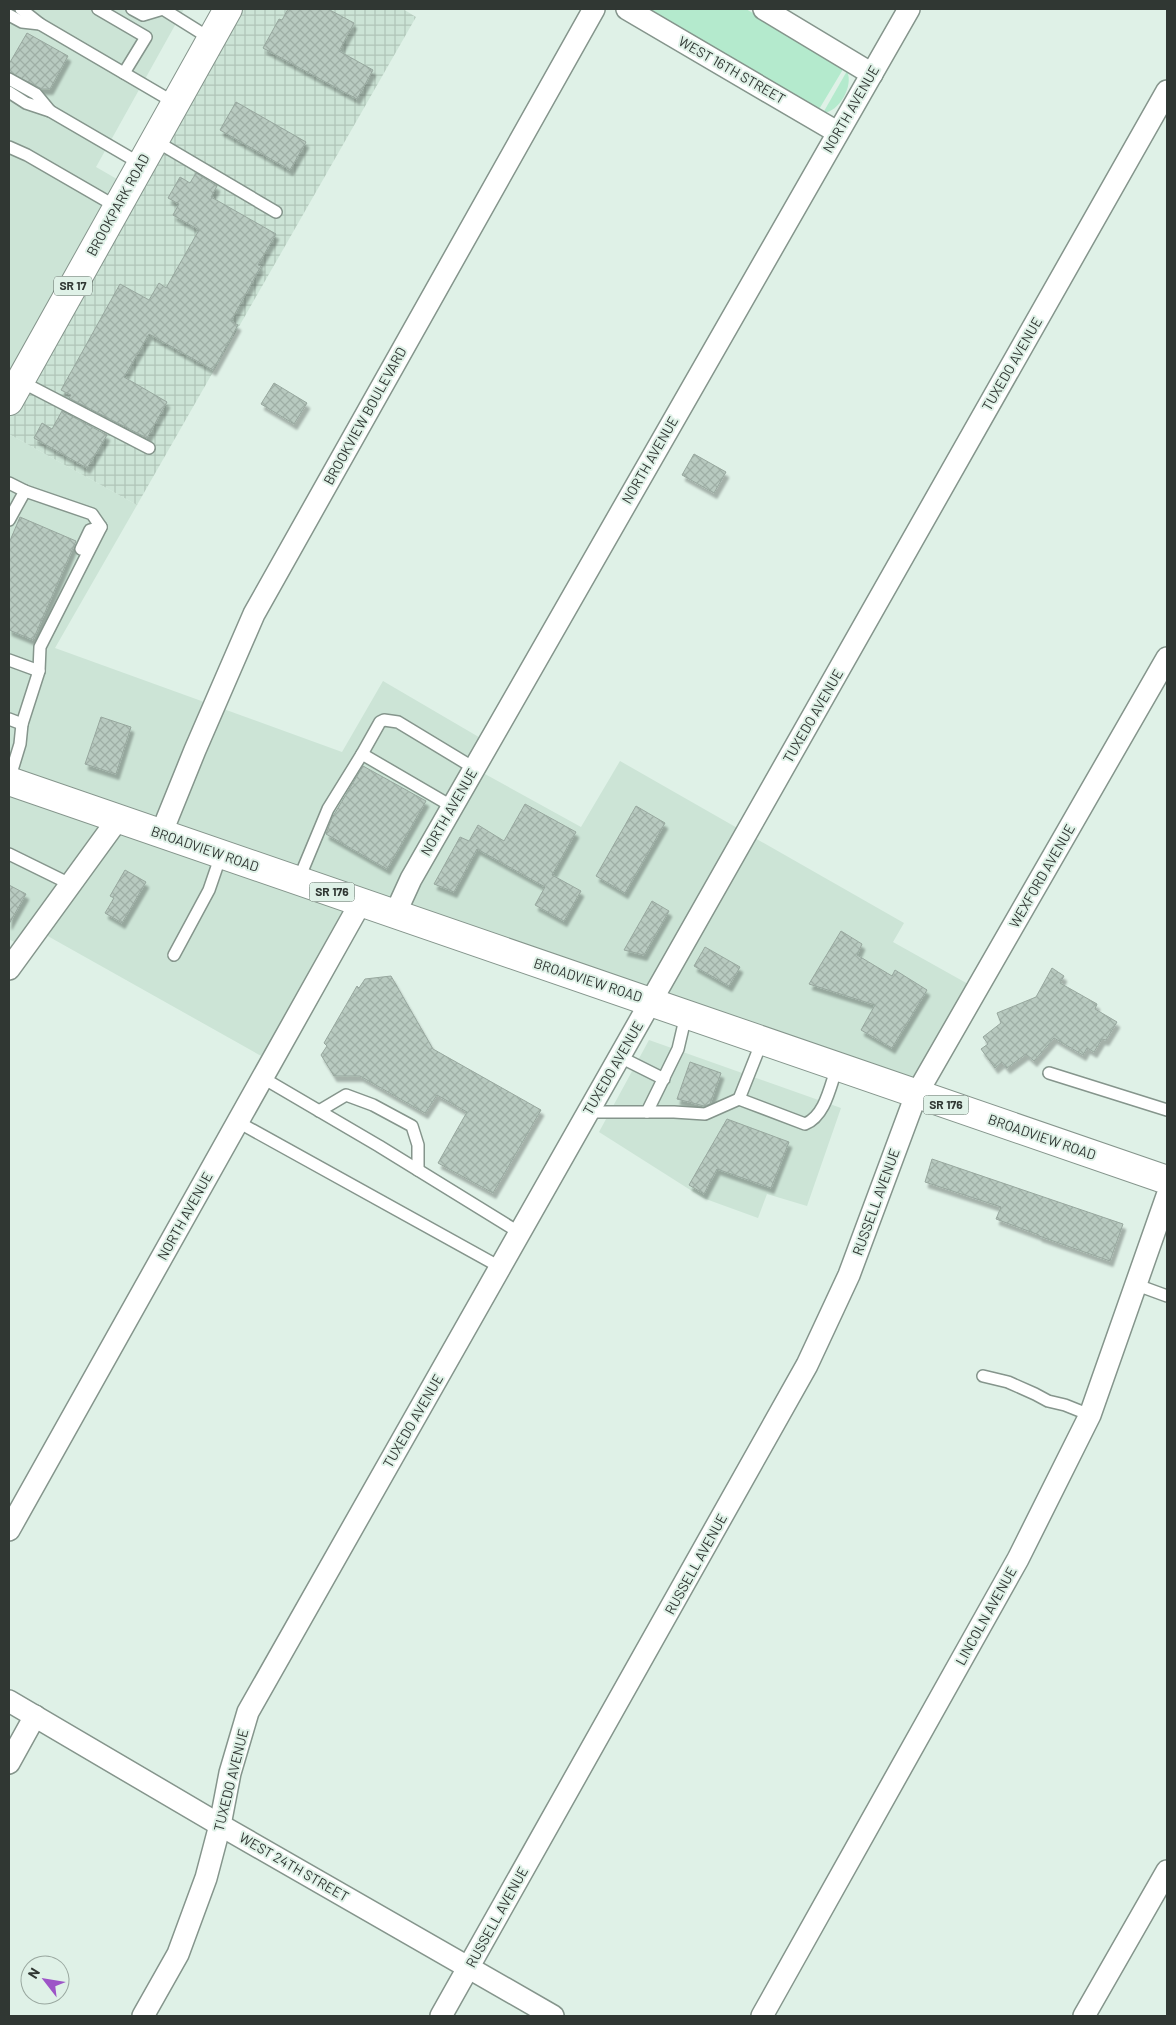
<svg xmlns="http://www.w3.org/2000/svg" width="1176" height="2025" font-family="Barlow,sans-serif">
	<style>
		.built { fill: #cce4d6 }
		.industrial { fill: url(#industrial-grid) }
		.green { fill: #b4eacd }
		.building { fill: url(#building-cross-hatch); stroke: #97a79e; filter: url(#shadow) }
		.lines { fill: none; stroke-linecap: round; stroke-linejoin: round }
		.service-casing { stroke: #85958c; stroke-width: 14 }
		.minor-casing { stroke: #85958c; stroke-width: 24 }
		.primary-casing { stroke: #85958c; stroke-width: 30 }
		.service { stroke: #fff; stroke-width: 11 }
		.minor { stroke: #fff; stroke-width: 21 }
		.primary { stroke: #fff; stroke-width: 28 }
		.labels { text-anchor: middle; stroke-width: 4; stroke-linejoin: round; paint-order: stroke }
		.shield { fill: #dff1e7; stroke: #646f69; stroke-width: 1 }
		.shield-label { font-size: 12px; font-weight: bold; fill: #303733 }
		.street-label { font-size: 14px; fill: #303733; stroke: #dff1e7 }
	</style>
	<defs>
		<pattern id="industrial-grid" width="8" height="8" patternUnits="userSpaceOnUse" patternTransform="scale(1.25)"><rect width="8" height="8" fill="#cce4d6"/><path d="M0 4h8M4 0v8" fill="none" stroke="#b0c4b8"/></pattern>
		<pattern id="building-cross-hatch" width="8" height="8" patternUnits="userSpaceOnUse" patternTransform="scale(1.25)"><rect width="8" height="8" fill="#b8cac0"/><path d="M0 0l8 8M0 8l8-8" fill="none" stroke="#9eaea5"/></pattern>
		<filter id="shadow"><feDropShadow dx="3" dy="5.5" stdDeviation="1" flood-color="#0004"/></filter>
	</defs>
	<rect width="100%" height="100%" fill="#dff1e7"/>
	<g class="built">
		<polygon points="9,9 184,9 96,167 129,186 9,401"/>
		<polygon points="9,434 137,505 55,648 342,752 383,681 489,743 474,768 581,827 620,761 904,923 893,942 977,989 916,1095 362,902 272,1062 37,930 24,948 9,939"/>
		<polygon points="649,1040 841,1108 807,1206 767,1194 758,1218 703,1198 599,1132"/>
	</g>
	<polygon class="industrial" points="228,9 403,9 416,17 137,505 9,434 9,401"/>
	<g class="green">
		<polygon points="644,9 746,9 840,65 843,66 842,71 818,111"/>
		<path d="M 847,71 C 854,86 839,112 823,113 Z"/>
	</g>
	<g class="building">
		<polygon points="288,9 328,9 354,23 339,51 373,70 357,99 263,48 279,19 282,20"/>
		<polygon points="27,33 68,56 50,89 42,89 9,72 9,64"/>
		<polygon points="236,102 306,142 290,170 220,130"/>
		<polygon points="196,173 217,186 211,197 276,234 258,265 261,266 231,321 238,325 213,370 149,334 124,377 167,402 147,438 69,398 71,395 61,390 120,284 149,300 159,283 166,288 199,230 173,215 179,204 168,198 180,177 190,183"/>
		<polygon points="274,383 307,403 294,424 261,404"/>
		<polygon points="62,411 107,435 87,468 34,438 42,423 52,429"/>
		<polygon points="694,454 726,472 714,493 682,475"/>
		<polygon points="20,517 76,541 33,640 9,630 9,543"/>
		<polygon points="101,717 131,727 116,774 85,764"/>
		<polygon points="363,766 426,801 387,869 326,834 332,818"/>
		<polygon points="525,804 576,832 552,875 581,891 564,921 535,905 545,887 477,849 454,892 434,884 460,837 469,841 478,825 504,841"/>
		<polygon points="636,806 665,823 625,893 596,876"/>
		<polygon points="125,870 146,882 122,923 105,913 114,898 110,896"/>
		<polygon points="9,885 26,894 9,924"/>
		<polygon points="652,901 669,911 644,955 624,950"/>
		<polygon points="841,931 862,944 857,955 892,976 895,970 927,990 892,1048 861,1030 875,1005 809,984"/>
		<polygon points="705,947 740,967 729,986 694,966"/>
		<polygon points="1052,968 1064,976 1060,983 1097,1004 1095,1009 1117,1022 1106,1040 1102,1039 1094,1052 1087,1048 1083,1055 1054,1038 1034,1061 1026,1054 1007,1068 1002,1062 995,1068 981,1049 988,1044 983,1037 1001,1023 997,1013 1036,997"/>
		<polygon points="391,976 433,1049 541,1110 493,1193 438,1163 467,1112 437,1095 425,1113 360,1076 334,1076 321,1055 327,1046 324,1043 357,986 359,988 365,979"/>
		<polygon points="690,1062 721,1073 710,1104 704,1106 677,1099"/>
		<polygon points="727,1119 789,1142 771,1188 717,1169 704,1194 689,1185"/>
		<polygon points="932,1159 1123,1224 1110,1261 1039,1236 1039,1235 996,1219 1001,1207 925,1182"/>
	</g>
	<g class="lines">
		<g class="service-casing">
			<g id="service">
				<polyline points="21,9 40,24 175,103"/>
				<polyline points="98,9 146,37 124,73"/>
				<polyline points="132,9 143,15 163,9 211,39"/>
				<polyline points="9,15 22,22 40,24"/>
				<polyline points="9,79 36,94 50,111"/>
				<polyline points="9,92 26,103 50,111 141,164"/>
				<polyline points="154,140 276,212"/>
				<polyline points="9,147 27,155 117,207"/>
				<polyline points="20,381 149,448"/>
				<polyline points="9,483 25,491 9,520"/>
				<polyline points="25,491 92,514 101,527 40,647 39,671"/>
				<polyline points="81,549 90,530 101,527"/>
				<polyline points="9,660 39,671 22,724"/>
				<polyline points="9,719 22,724 20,744 9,780"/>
				<polyline points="362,754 380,722 384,720 398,722 474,768"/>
				<polyline points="9,854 70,884"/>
				<polyline points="298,881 328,809 362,754 453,807"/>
				<polyline points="174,955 209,890 221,855"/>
				<polyline points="620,1057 664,1079"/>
				<polyline points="1049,1073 1167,1110"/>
				<polyline points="263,1078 379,1146 520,1233"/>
				<polyline points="739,1099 762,1041"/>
				<polyline points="319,1111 346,1095 373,1105 412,1126 418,1145 418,1170"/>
				<path d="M 588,1112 L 674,1112 L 705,1114 L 739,1099 L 805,1124 C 825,1116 830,1087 837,1067"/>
				<polyline points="647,1112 678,1049 686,1015"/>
				<polyline points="238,1122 500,1267"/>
				<polyline points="1137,1285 1167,1296"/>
				<polyline points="983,1376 1008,1382 1035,1394 1048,1401 1065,1405 1090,1415"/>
			</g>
		</g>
		<g class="minor-casing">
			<g id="minor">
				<polyline points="627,9 837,132"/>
				<polyline points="764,9 872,74"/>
				<polyline points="161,834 195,750 254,614 594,9"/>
				<polyline points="395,914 411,879 909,9"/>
				<polyline points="9,969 118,819"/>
				<polyline points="9,1530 361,902"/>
				<polyline points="9,1701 220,1825 553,2016"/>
				<polyline points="9,1763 35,1716"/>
				<polyline points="143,2016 178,1954 206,1878 220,1825 230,1773 248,1712 1167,91"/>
				<polyline points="441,2016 807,1365 849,1275 916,1095 1167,658"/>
				<polyline points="762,2016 1018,1559 1090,1415 1167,1196"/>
				<polyline points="1084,2016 1167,1871"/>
			</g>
		</g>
		<g class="primary-casing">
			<g id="primary">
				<polyline points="9,401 228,9"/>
				<polyline points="9,781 1167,1180"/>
			</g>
		</g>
		<use href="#service" class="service"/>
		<use href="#minor" class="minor"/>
		<use href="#primary" class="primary"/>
	</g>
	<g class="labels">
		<g class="shield">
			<rect x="54" y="276.5" width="38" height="19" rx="4"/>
			<rect x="309.5" y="882.5" width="45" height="19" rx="4"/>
			<rect x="923.5" y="1095.5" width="45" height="19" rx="4"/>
		</g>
		<g class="shield-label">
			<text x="73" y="290">SR 17</text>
			<text x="332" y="896">SR 176</text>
			<text x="946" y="1109">SR 176</text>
		</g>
		<g class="street-label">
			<text transform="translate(732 70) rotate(30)" y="5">WEST 16TH STREET</text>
			<text transform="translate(851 109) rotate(-60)" y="5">NORTH AVENUE</text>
			<text transform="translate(118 205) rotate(-61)" y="5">BROOKPARK ROAD</text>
			<text transform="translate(1012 364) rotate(-60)" y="5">TUXEDO AVENUE</text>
			<text transform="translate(365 416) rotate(-61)" y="5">BROOKVIEW BOULEVARD</text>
			<text transform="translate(650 460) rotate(-60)" y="5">NORTH AVENUE</text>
			<text transform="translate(813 716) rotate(-60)" y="5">TUXEDO AVENUE</text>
			<text transform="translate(449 812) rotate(-60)" y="5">NORTH AVENUE</text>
			<text transform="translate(205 849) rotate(19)" y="5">BROADVIEW ROAD</text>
			<text transform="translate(1042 876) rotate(-60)" y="5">WEXFORD AVENUE</text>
			<text transform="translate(588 980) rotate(18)" y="5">BROADVIEW ROAD</text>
			<text transform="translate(613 1068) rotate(-60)" y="5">TUXEDO AVENUE</text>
			<text transform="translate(1042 1137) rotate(19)" y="5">BROADVIEW ROAD</text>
			<text transform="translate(876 1202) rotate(-70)" y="5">RUSSELL AVENUE</text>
			<text transform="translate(185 1216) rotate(-61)" y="5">NORTH AVENUE</text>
			<text transform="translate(413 1421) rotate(-60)" y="5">TUXEDO AVENUE</text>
			<text transform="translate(696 1564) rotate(-61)" y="5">RUSSELL AVENUE</text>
			<text transform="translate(986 1616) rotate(-61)" y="5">LINCOLN AVENUE</text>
			<text transform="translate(231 1780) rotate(-76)" y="5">TUXEDO AVENUE</text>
			<text transform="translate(294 1867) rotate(30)" y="5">WEST 24TH STREET</text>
			<text transform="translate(497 1917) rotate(-61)" y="5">RUSSELL AVENUE</text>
		</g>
	</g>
	<rect width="1176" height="2025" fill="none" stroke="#303733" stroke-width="20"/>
	<g transform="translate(45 1980) rotate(301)"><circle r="24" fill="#dff1e7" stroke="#99a79f"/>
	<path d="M0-4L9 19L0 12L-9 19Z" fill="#9d54c7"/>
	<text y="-8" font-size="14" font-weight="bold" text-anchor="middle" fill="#303733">N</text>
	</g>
</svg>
